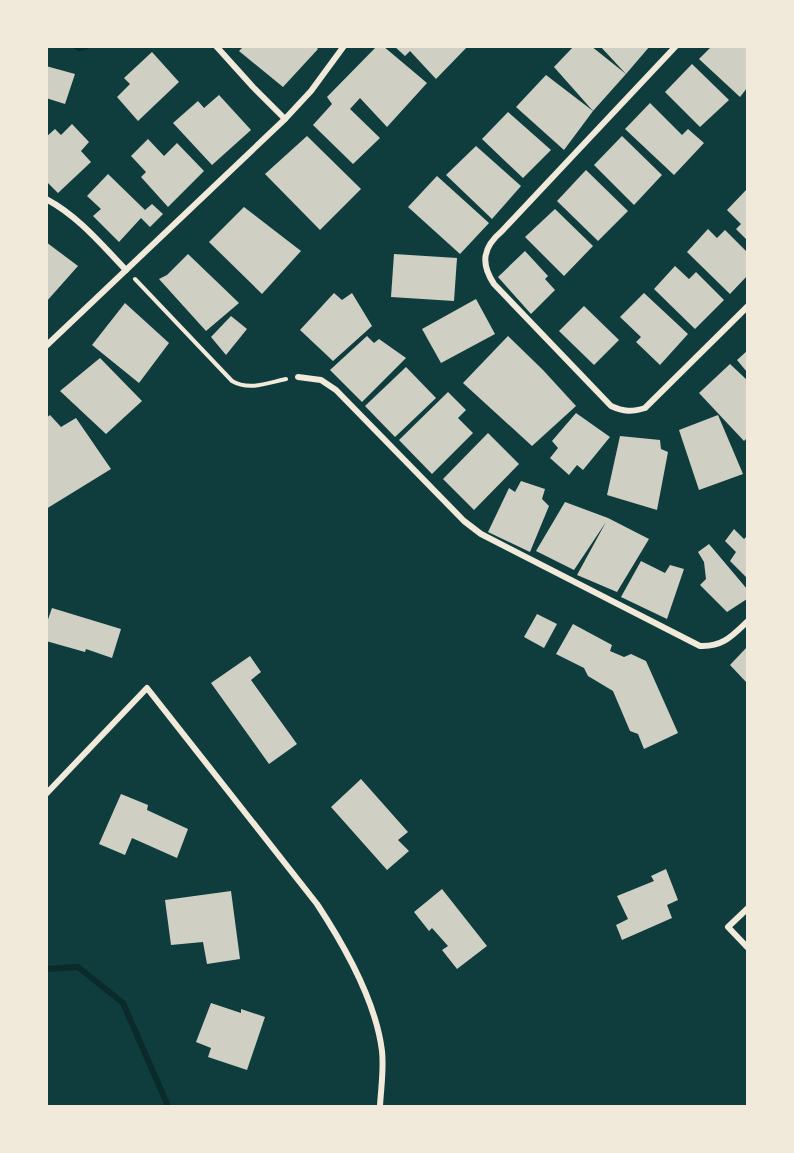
<svg xmlns="http://www.w3.org/2000/svg" width="794" height="1153" font-family="Cabin,sans-serif">
	<style>
		.lines { fill: none; stroke-linecap: round; stroke-linejoin: round }
		.stream { stroke: #0a2a2b; stroke-width: 6 }
		.building { fill: #cfcfc3 }
		.path { stroke: #f1e9da; stroke-width: 4 }
		.minor { stroke: #f1e9da; stroke-width: 6 }
	</style>
	<rect width="100%" height="100%" fill="#0f3d3e"/>
	<g class="lines">
		<g class="stream">
			<polyline points="75,46 79,48 87,46"/>
			<polyline points="46,969 78,967 123,1003 168,1106"/>
		</g>
	</g>
	<g class="building">
		<polygon points="244,46 315,46 318,49 283,87 239,51"/>
		<polygon points="377,46 383,46 427,83 387,127 360,98 350,109 380,138 353,164 313,125 332,104 327,97"/>
		<polygon points="394,46 468,46 436,79 410,51 405,56"/>
		<polygon points="574,46 591,46 626,74 593,111 554,67"/>
		<polygon points="600,46 650,46 626,74"/>
		<polygon points="712,46 747,46 747,88 740,97 699,59"/>
		<polygon points="152,52 179,82 138,121 117,97 130,84 124,78"/>
		<polygon points="692,64 729,100 700,127 665,92"/>
		<polygon points="46,66 75,74 65,104 46,98"/>
		<polygon points="546,75 593,111 564,150 516,107"/>
		<polygon points="219,95 251,130 212,165 173,123 198,101 204,108"/>
		<polygon points="650,103 682,135 688,129 704,143 674,175 625,129"/>
		<polygon points="508,112 551,150 523,178 482,139"/>
		<polygon points="72,124 89,142 81,151 91,162 58,193 46,181 46,137 55,129 61,135"/>
		<polygon points="307,136 361,189 320,230 265,174"/>
		<polygon points="622,136 662,175 634,205 594,165"/>
		<polygon points="148,139 164,156 177,143 204,171 168,207 141,177 146,172 131,156"/>
		<polygon points="476,146 521,186 492,219 446,175"/>
		<polygon points="586,170 628,211 598,241 557,201"/>
		<polygon points="108,174 145,210 152,204 163,214 150,227 141,218 119,242 93,216 101,209 87,196"/>
		<polygon points="437,176 489,223 460,254 408,207"/>
		<polygon points="747,189 747,240 736,229 741,224 727,210"/>
		<polygon points="244,207 301,251 262,294 209,242"/>
		<polygon points="555,209 593,246 564,276 525,237"/>
		<polygon points="708,229 717,238 725,230 747,252 747,276 730,294 687,252"/>
		<polygon points="46,242 78,266 46,302"/>
		<polygon points="525,251 548,276 545,279 555,290 531,314 498,277"/>
		<polygon points="188,254 239,303 206,331 159,279 167,275"/>
		<polygon points="394,254 457,258 454,301 391,297"/>
		<polygon points="675,266 689,279 696,272 724,300 695,329 654,289"/>
		<polygon points="334,293 342,300 352,293 372,326 333,361 300,330"/>
		<polygon points="644,293 688,334 660,365 636,342 641,337 620,317"/>
		<polygon points="476,299 495,334 441,363 422,329"/>
		<polygon points="125,303 169,343 139,383 92,345"/>
		<polygon points="584,306 619,340 594,365 559,331"/>
		<polygon points="231,316 247,329 226,355 211,337"/>
		<polygon points="367,336 374,343 379,339 406,358 362,402 330,370"/>
		<polygon points="508,336 543,370 576,406 532,446 463,383"/>
		<polygon points="747,351 747,372 737,360"/>
		<polygon points="100,358 142,401 106,434 60,391"/>
		<polygon points="730,364 747,380 747,438 744,441 699,393"/>
		<polygon points="406,367 436,398 395,437 365,406"/>
		<polygon points="448,392 466,410 458,418 473,433 432,474 399,440"/>
		<polygon points="576,413 610,437 583,470 577,465 569,475 550,458 558,448 552,441"/>
		<polygon points="50,415 61,427 76,418 111,469 46,509 46,418"/>
		<polygon points="718,415 743,474 699,490 679,430"/>
		<polygon points="488,433 519,464 474,510 443,479"/>
		<polygon points="620,436 660,440 661,449 668,452 657,510 607,495"/>
		<polygon points="521,481 545,489 542,499 549,506 530,552 488,532 509,488 515,492"/>
		<polygon points="565,502 608,518 649,539 617,592 577,575 606,522 574,570 536,551"/>
		<polygon points="734,529 744,539 747,536 747,578 730,561 736,552 725,541"/>
		<polygon points="709,544 747,589 747,599 727,612 700,585 706,579 704,562 698,552"/>
		<polygon points="641,561 665,573 670,565 684,569 667,619 621,597"/>
		<polygon points="52,608 121,629 112,658 86,649 85,652 46,641 46,625"/>
		<polygon points="537,614 557,624 544,648 524,637"/>
		<polygon points="573,624 612,645 610,651 624,657 631,654 646,661 678,733 644,749 638,734 630,731 613,691 588,676 584,668 556,654"/>
		<polygon points="747,647 747,683 730,665"/>
		<polygon points="250,656 261,672 251,680 297,744 269,764 211,683"/>
		<polygon points="361,779 408,832 398,840 409,851 387,870 331,807"/>
		<polygon points="121,794 148,805 147,810 188,829 177,858 132,838 125,855 99,844"/>
		<polygon points="666,869 678,900 667,905 672,918 622,940 616,925 628,919 617,896 654,881 651,876"/>
		<polygon points="442,889 487,946 457,969 442,950 448,946 432,928 429,931 414,912"/>
		<polygon points="231,891 240,959 207,964 203,942 171,945 165,900"/>
		<polygon points="211,1003 241,1013 241,1009 265,1017 247,1070 208,1057 211,1048 196,1042"/>
	</g>
	<g class="lines">
		<path class="path" d="M 135,279 L 232,381 C 249,391 267,383 286,379"/>
		<g class="minor">
			<polyline points="216,46 253,87 285,119"/>
			<path d="M 676,46 L 502,231 C 483,247 480,263 494,284 L 611,406 C 624,412 632,412 645,408 L 748,306"/>
			<path d="M 46,199 C 78,216 101,244 126,270"/>
			<polyline points="46,346 285,119 311,91 344,46"/>
			<path d="M 298,377 L 321,380 L 336,390 L 464,521 L 481,534 L 700,646 C 723,647 732,636 748,621"/>
			<path d="M 46,794 L 147,688 L 317,904 C 344,945 376,1002 382,1051 C 384,1069 381,1088 380,1106"/>
			<polyline points="748,908 728,927 748,948"/>
		</g>
	</g>
	<rect width="794" height="1153" fill="none" stroke="#f1e9da" stroke-width="96"/>
</svg>
